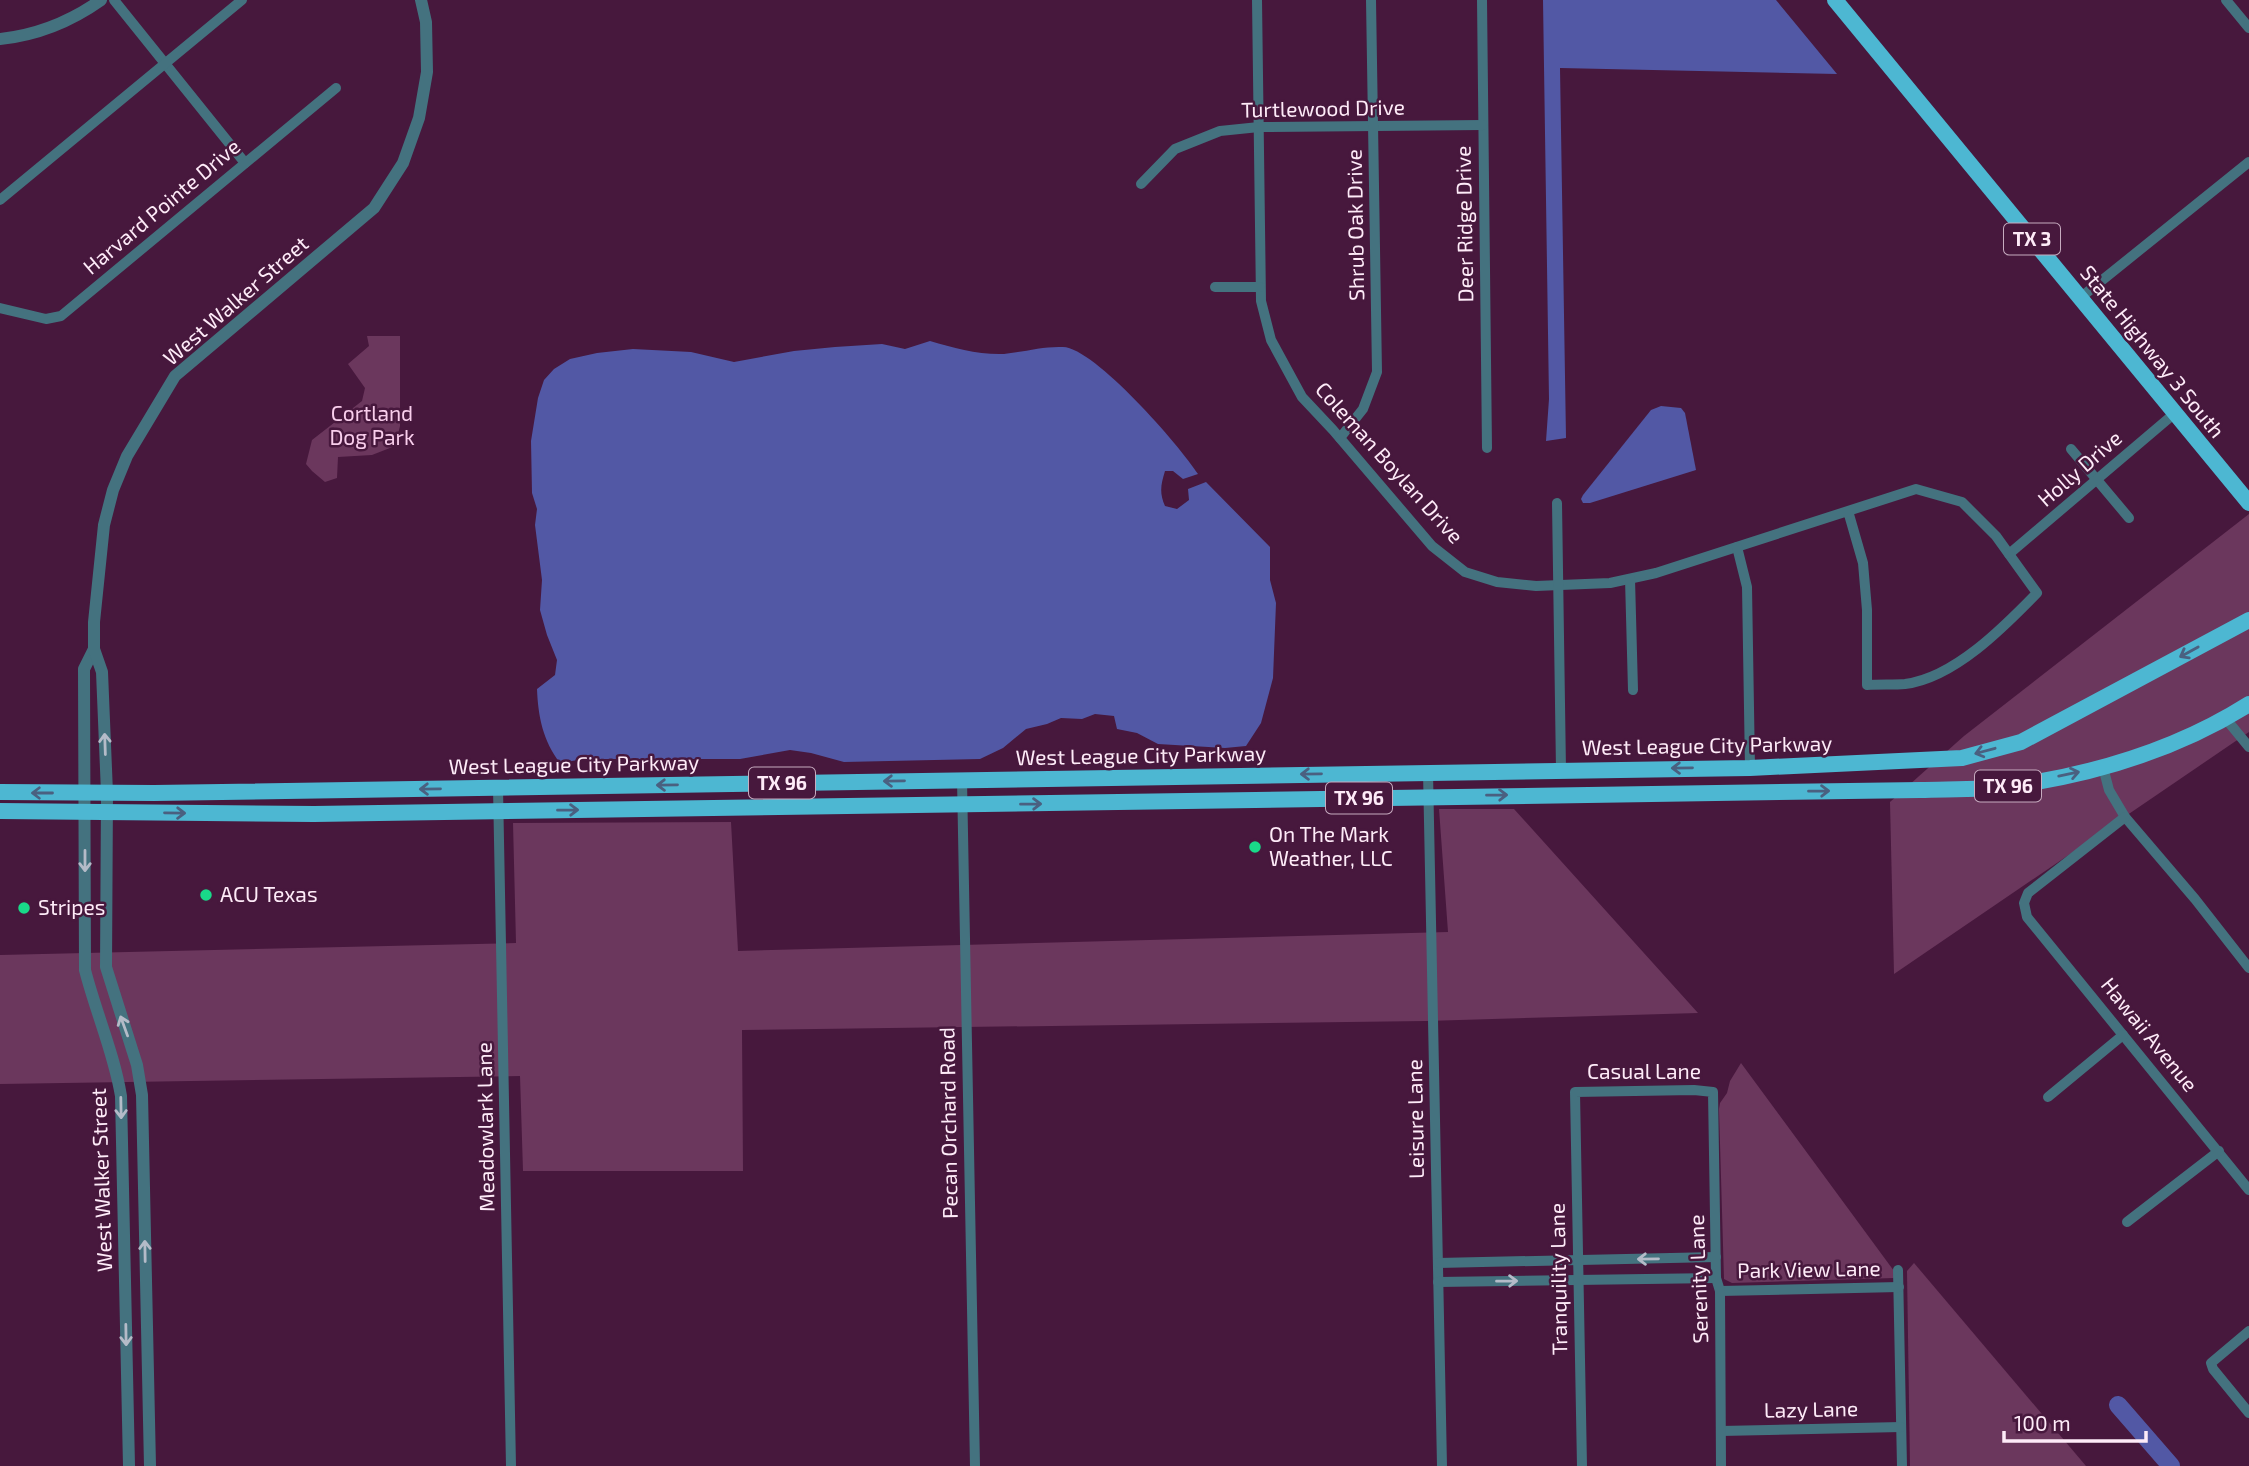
<svg xmlns="http://www.w3.org/2000/svg" width="2249" height="1466" font-family="'Exo 2',sans-serif">
	<style>
		.green { fill: #6b375d }
		.water { fill: #5258a5 }
		.lines { fill: none; stroke-linecap: round; stroke-linejoin: round }
		.river { stroke: #5258a5; stroke-width: 18 }
		.minor { stroke: #44727f; stroke-width: 10 }
		.tertiary { stroke: #44727f; stroke-width: 12 }
		.primary { stroke: #4db7d2; stroke-width: 16 }
		.oneway { stroke: #4a6080 }
		.oneway2 { stroke: #b4bbc8 }
		.poi-dot { fill: #19d989; stroke: #47183d; stroke-width: 2.5 }
		.labels { text-anchor: middle; stroke-width: 5; stroke-linejoin: round; paint-order: stroke }
		.shield { fill: #47183d; stroke: #c7acc0; stroke-width: 2 }
		.shield-label { font-size: 19px; font-weight: bold; fill: #feebf8 }
		.street-label { font-size: 21px; fill: #feebf8; stroke: #47183d }
		.park-label { font-size: 21px; fill: #f9ceec; stroke: #47183d }
		.poi-label { font-size: 21px; fill: #feebf8; stroke: #47183d; text-anchor: start }
	</style>
	<rect width="100%" height="100%" fill="#47183d"/>
	<g class="green">
		<polygon points="367,336 400,336 400,426 395,446 372,455 338,457 337,478 325,482 312,471 306,464 312,440 362,401 365,388 348,364 369,346"/>
		<polygon points="2249,514 2249,732 1894,974 1890,802 1964,736"/>
		<polygon points="1439,809 1514,809 1698,1013 1426,1021 742,1030 743,1171 523,1171 520,1076 0,1084 0,955 516,943 513,823 731,822 738,951 1448,932"/>
		<polygon points="1741,1063 1894,1271 1894,1278 1732,1283 1724,1279 1719,1109 1720,1103 1727,1093 1730,1081"/>
		<polygon points="1914,1263 2086,1466 1910,1466 1907,1271"/>
	</g>
	<g class="water">
		<polygon points="1543,0 1776,0 1837,74 1560,68 1566,438 1546,441 1549,399"/>
		<path d="M 930,341 C 954,348 979,355 1004,354 C 1023,352 1044,346 1063,347 C 1095,348 1180,446 1198,474 L 1183,479 L 1173,471 L 1165,471 C 1161,484 1159,493 1165,506 L 1177,509 L 1189,500 L 1188,489 L 1206,482 L 1270,547 L 1270,580 L 1276,603 L 1273,678 L 1261,723 L 1246,746 L 1225,748 L 1158,744 L 1137,733 L 1117,729 L 1114,716 L 1095,714 L 1082,719 L 1061,718 L 1047,724 L 1026,729 L 1003,748 L 980,759 L 844,762 L 811,753 L 790,750 L 740,759 L 584,759 L 560,763 C 543,741 538,716 537,689 L 555,675 L 557,660 L 547,635 L 540,610 L 542,580 L 535,525 L 537,509 L 532,493 L 531,441 L 538,398 L 544,380 L 554,369 L 570,359 L 597,353 L 633,349 L 691,352 L 734,362 L 794,351 L 835,347 L 882,344 L 905,349 Z"/>
		<polygon points="1661,406 1681,408 1685,413 1696,470 1590,503 1583,503 1581,499 1583,495 1651,410"/>
	</g>
	<g class="lines">
		<polyline class="river" points="2118,1405 2171,1466"/>
		<g class="minor">
			<polyline points="114,0 245,163"/>
			<path d="M 1257,0 L 1261,301 L 1271,340 L 1302,397 L 1333,430 L 1432,546 L 1465,572 L 1497,582 L 1536,586 L 1610,583 L 1656,573 L 1916,489 L 1962,502 L 1996,536 L 2037,593 C 2004,627 1954,678 1905,684 C 1893,685 1880,684 1867,685 L 1867,610 L 1863,563 L 1848,511"/>
			<polyline points="1482,0 1487,448"/>
			<polyline points="2226,0 2249,28"/>
			<polyline points="1141,184 1175,149 1220,131 1259,127 1483,125"/>
			<polyline points="0,200 242,0"/>
			<polyline points="1215,287 1260,287"/>
			<polyline points="2080,298 2249,162"/>
			<polyline points="0,308 46,319 61,316 336,88"/>
			<polyline points="1340,438 1363,409 1377,372 1371,0"/>
			<polyline points="2071,449 2129,518"/>
			<polyline points="1557,503 1561,770"/>
			<polyline points="1737,547 1747,587 1750,768"/>
			<polyline points="2009,554 2175,413"/>
			<polyline points="1630,579 1633,690"/>
			<polyline points="2226,719 2249,747"/>
			<polyline points="2103,767 2109,790 2125,817 2195,899 2249,968"/>
			<polyline points="1428,772 1442,1466"/>
			<polyline points="962,780 975,1466"/>
			<polyline points="498,788 511,1466"/>
			<polyline points="2125,817 2028,893 2024,903 2027,917 2249,1190"/>
			<polyline points="2048,1097 2123,1035"/>
			<polyline points="2127,1222 2219,1151"/>
			<polyline points="1438,1263 1716,1257"/>
			<polyline points="1898,1270 1902,1466"/>
			<polyline points="1438,1282 1716,1278"/>
			<polyline points="1720,1291 1899,1287"/>
			<polyline points="2249,1331 2211,1363 2213,1369 2249,1413"/>
			<polyline points="1721,1431 1901,1427"/>
			<polyline points="1582,1466 1575,1092 1694,1090 1713,1092 1716,1278 1720,1291 1721,1466"/>
		</g>
		<g class="tertiary">
			<path d="M 0,39 C 38,35 70,22 101,0"/>
			<path d="M 94,649 L 84,669 L 85,970 C 96,1013 114,1053 121,1096 L 129,1466"/>
			<polyline points="150,1466 142,1095 137,1065 106,967 107,793 102,672 94,649 94,622 104,525 113,490 127,456 175,376 374,208 403,163 419,118 427,72 426,22 421,0"/>
		</g>
		<g class="primary">
			<polyline points="1835,0 2249,503"/>
			<polyline points="0,792 154,793 1750,768 1962,758 2021,742 2249,620"/>
			<path d="M 0,811 L 314,814 L 1920,790 C 1950,789 1982,790 2012,786 C 2095,774 2178,749 2249,704"/>
		</g>
	</g>
	<defs><path id="oneway-shaft" d="M-6 0H5M1.5-3L5.5 0L1.5 3" fill="none" stroke-width="1.6" stroke-linecap="round" stroke-linejoin="round" transform="scale(1.75)"/></defs>
	<g class="oneway">
		<use href="#oneway-shaft" transform="translate(2189 652) rotate(151)"/>
		<use href="#oneway-shaft" transform="translate(1985 751) rotate(165)"/>
		<use href="#oneway-shaft" transform="translate(1682 768) rotate(179)"/>
		<use href="#oneway-shaft" transform="translate(1311 774) rotate(179)"/>
		<use href="#oneway-shaft" transform="translate(2069 774) rotate(-12)"/>
		<use href="#oneway-shaft" transform="translate(894 781) rotate(179)"/>
		<use href="#oneway-shaft" transform="translate(667 785) rotate(179)"/>
		<use href="#oneway-shaft" transform="translate(430 789) rotate(179)"/>
		<use href="#oneway-shaft" transform="translate(1819 791) rotate(-1)"/>
		<use href="#oneway-shaft" transform="translate(42 793) rotate(-180)"/>
		<use href="#oneway-shaft" transform="translate(1497 795) rotate(-1)"/>
		<use href="#oneway-shaft" transform="translate(1031 804) rotate(-1)"/>
		<use href="#oneway-shaft" transform="translate(568 810) rotate(-1)"/>
		<use href="#oneway-shaft" transform="translate(175 813) rotate(1)"/>
	</g>
	<g class="oneway2">
		<use href="#oneway-shaft" transform="translate(105 744) rotate(-92)"/>
		<use href="#oneway-shaft" transform="translate(85 861) rotate(90)"/>
		<use href="#oneway-shaft" transform="translate(124 1026) rotate(-110)"/>
		<use href="#oneway-shaft" transform="translate(121 1108) rotate(89)"/>
		<use href="#oneway-shaft" transform="translate(145 1251) rotate(-91)"/>
		<use href="#oneway-shaft" transform="translate(1648 1259) rotate(179)"/>
		<use href="#oneway-shaft" transform="translate(1507 1281) rotate(-1)"/>
		<use href="#oneway-shaft" transform="translate(126 1335) rotate(89)"/>
	</g>
	<g class="poi-dot">
		<circle cx="1255" cy="847" r="7"/>
		<circle cx="206" cy="895" r="7"/>
		<circle cx="24" cy="908" r="7"/>
	</g>
	<g class="labels">
		<g class="shield">
			<rect x="2004" y="223.5" width="56" height="31" rx="5"/>
			<rect x="749" y="767.5" width="66" height="31" rx="5"/>
			<rect x="1975" y="770.5" width="66" height="31" rx="5"/>
			<rect x="1326" y="782.5" width="66" height="31" rx="5"/>
		</g>
		<g class="shield-label">
			<text x="2032" y="246">TX 3</text>
			<text x="782" y="790">TX 96</text>
			<text x="2008" y="793">TX 96</text>
			<text x="1359" y="805">TX 96</text>
		</g>
		<g class="street-label">
			<text transform="translate(1323 109) rotate(-1)" y="7">Turtlewood Drive</text>
			<text transform="translate(162 207) rotate(-40)" y="7">Harvard Pointe Drive</text>
			<text transform="translate(1465 224) rotate(-91)" y="7">Deer Ridge Drive</text>
			<text transform="translate(1356 225) rotate(-91)" y="7">Shrub Oak Drive</text>
			<text transform="translate(236 301) rotate(-41)" y="7">West Walker Street</text>
			<text transform="translate(2152 352) rotate(51)" y="7">State Highway 3 South</text>
			<text transform="translate(1389 463) rotate(48)" y="7">Coleman Boylan Drive</text>
			<text transform="translate(2080 469) rotate(-41)" y="7">Holly Drive</text>
			<text transform="translate(1707 746) rotate(-1)" y="7">West League City Parkway</text>
			<text transform="translate(1141 756) rotate(-1)" y="7">West League City Parkway</text>
			<text transform="translate(574 765) rotate(-1)" y="7">West League City Parkway</text>
			<text transform="translate(2149 1035) rotate(51)" y="7">Hawaii Avenue</text>
			<text x="1644" y="1079">Casual Lane</text>
			<text transform="translate(1416 1119) rotate(-91)" y="7">Leisure Lane</text>
			<text transform="translate(949 1123) rotate(-91)" y="7">Pecan Orchard Road</text>
			<text transform="translate(486 1127) rotate(-91)" y="7">Meadowlark Lane</text>
			<text transform="translate(102 1180) rotate(-92)" y="7">West Walker Street</text>
			<text transform="translate(1809 1270) rotate(-1)" y="7">Park View Lane</text>
			<text transform="translate(1559 1279) rotate(-91)" y="7">Tranquility Lane</text>
			<text transform="translate(1699 1279) rotate(-92)" y="7">Serenity Lane</text>
			<text transform="translate(1811 1410) rotate(-1)" y="7">Lazy Lane</text>
		</g>
		<g class="park-label">
			<text x="372" y="421">Cortland<tspan x="372" dy="24">Dog Park</tspan></text>
		</g>
		<g class="poi-label">
			<text x="1269" y="842">On The Mark<tspan x="1269" dy="24">Weather, LLC</tspan></text>
			<text x="220" y="902">ACU Texas</text>
			<text x="38" y="915">Stripes</text>
		</g>
	</g>
	<path d="M2004 1431v10h142v-10" fill="none" stroke="#feebf8" stroke-width="3.5"/>
	<text x="2014" y="1431" font-size="21" fill="#feebf8" stroke="#47183d" stroke-width="5" paint-order="stroke">100 m</text>
</svg>
